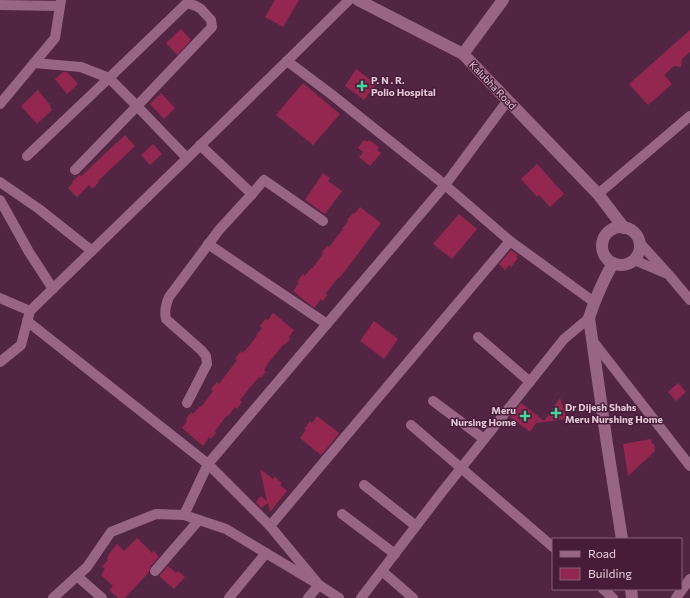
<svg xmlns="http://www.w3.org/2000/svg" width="690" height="598" font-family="Commissioner,sans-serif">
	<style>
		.building { fill: #93274f }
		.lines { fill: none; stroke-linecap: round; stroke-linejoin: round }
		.minor { stroke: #986684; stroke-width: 10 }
		.tertiary { stroke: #986684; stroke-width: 12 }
		.poi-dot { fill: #49d49c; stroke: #471c38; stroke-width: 1.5 }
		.labels { text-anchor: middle; stroke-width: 3; stroke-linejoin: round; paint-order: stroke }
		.poi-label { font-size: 10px; font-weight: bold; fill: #e4c8d8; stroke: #471c38; text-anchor: start }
		.street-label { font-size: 10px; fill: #e4c8d8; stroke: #471c38 }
	</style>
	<rect width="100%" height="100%" fill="#522642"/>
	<g class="building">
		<polygon points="275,0 299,0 283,27 265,17"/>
		<polygon points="181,29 191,40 177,55 166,43"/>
		<polygon points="690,30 690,52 682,59 681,67 674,66 664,75 672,84 648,105 629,84"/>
		<polygon points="356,69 376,84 364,100 345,86"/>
		<polygon points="63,72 67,72 78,84 67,94 55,79"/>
		<polygon points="303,83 340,114 313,145 276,115"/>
		<polygon points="38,90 51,106 50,107 52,110 37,124 21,106"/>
		<polygon points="161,93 175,108 164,119 150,104"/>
		<polygon points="125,135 135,146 98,181 99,182 92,189 89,185 77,197 68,188 73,183 72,182 79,175 81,176"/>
		<polygon points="364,140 367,142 369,140 379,147 377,150 381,153 370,166 359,157 363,152 358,148"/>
		<polygon points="153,144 162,154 150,165 141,155"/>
		<polygon points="537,164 564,194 550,207 539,195 537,197 521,179"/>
		<polygon points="323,173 330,178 328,181 342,191 325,214 305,200"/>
		<polygon points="360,207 381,223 345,271 339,278 338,278 326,293 327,295 323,301 321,299 314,308 293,291 299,283 297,282 303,274 305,276 311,268 312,269 323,254 322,252 327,246 329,247 343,229 342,229 348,221 347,220 353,213 354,214"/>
		<polygon points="459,214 477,229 452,259 433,244"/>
		<polygon points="511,250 518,255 516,257 518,258 511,267 509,265 505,270 499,264"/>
		<polygon points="273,313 294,330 289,337 290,339 285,345 284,344 269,362 264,370 266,372 261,378 259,377 252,385 240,400 242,402 237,409 235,407 228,416 227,415 215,431 216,433 211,439 209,437 203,446 182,428 187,421 186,419 191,412 193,414 200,406 201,407 213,391 211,389 217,382 219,384 237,360 235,359 241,351 243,353 257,336 256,335 262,328 260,326 265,319 268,320"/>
		<polygon points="374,321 398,339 384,359 360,341"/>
		<polygon points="678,383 686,392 676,401 668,392"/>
		<polygon points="560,398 567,419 536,423 530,432 510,417 521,403 544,421"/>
		<polygon points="317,416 339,433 333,441 321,455 300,438 306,430 304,429 310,421 312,423"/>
		<polygon points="651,439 652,444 654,444 655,451 628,476 623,444"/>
		<polygon points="260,469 273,479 275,477 282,483 280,485 287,491 270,512 268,503 261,508 256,502 261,496 267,501"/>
		<polygon points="137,538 152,553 154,551 159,557 150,567 149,572 125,598 118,598 109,590 113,586 101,575 105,569 102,566 108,560 107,558 109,556 108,555 117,544 124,551"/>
		<polygon points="168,566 176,573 178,571 185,577 174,589 159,576"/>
	</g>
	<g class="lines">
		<g class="minor">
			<polyline points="349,0 287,61 331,94 445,185 510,241 594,302"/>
			<polyline points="0,5 60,6"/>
			<polyline points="34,63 81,67 109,78 187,3 196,6 201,9 211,20 212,27 137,106 75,170"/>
			<polyline points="0,104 55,38 61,0"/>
			<polyline points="200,145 252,194 264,180 323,221"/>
			<polyline points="27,156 109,78 132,101 187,158"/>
			<polyline points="0,182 39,209 92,251"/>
			<polyline points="598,194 690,116"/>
			<polyline points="0,200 29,252 53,289"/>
			<polyline points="640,243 669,275 690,300"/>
			<polyline points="208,244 327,324"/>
			<polyline points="634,260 665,273"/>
			<polyline points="0,298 30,311"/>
			<polyline points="27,321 208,464 270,526 319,585 308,598"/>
			<polyline points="478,337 530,382"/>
			<polyline points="592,340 690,466"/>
			<polyline points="0,362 21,345 30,311 287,61"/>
			<polyline points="433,401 484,439"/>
			<path d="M 187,403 L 207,364 L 206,356 L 201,350 L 166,319 C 164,311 166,304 169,297 L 219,230 L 252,194"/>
			<polyline points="411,425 553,547"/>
			<polyline points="364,485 416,526"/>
			<polyline points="342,514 395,554"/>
			<polyline points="184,515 208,464 445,185 508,100"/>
			<polyline points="270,526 510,241"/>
			<polyline points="155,571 199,520"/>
			<polyline points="382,571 413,598"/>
			<polyline points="77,576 102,598"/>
			<polyline points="603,589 613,598"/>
			<polyline points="53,598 87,567 111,532 156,514 184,515 226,529 316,583 339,598"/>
			<polyline points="229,598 266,553"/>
			<polyline points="361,598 442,492 564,339 589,318"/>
			<polyline points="676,598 690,579"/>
		</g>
		<g class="tertiary">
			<polyline points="358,0 463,54 598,194 624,228"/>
			<polyline points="463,54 503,0"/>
			<circle cx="621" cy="246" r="19"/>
			<path d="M 613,263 C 603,281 595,299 589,318 L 607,444 L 622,539"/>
			<polyline points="631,589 632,598"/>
		</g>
	</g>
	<g class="poi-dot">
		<path d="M360 80h4v4h4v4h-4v4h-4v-4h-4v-4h4z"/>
		<path d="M554 407h4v4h4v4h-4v4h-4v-4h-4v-4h4z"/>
		<path d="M523 410h4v4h4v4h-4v4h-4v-4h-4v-4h4z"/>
	</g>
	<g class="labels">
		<g class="poi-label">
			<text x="371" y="84">P. N . R.<tspan x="371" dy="12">Polio Hospital</tspan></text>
			<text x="565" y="411">Dr Dijesh Shahs<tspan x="565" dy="12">Meru Nurshing Home</tspan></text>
			<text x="516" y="414" text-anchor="end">Meru<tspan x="516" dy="12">Nursing Home</tspan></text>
		</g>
		<g class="street-label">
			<text transform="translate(493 85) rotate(46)" y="4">Kalubha Road</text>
		</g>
	</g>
	<rect x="552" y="538" width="130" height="52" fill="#471c38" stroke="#866178"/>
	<rect x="560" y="551" width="20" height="6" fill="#986684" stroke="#866178"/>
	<text x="588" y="558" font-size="12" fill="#e4c8d8">Road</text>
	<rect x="560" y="568" width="20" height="12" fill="#93274f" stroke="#866178"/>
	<text x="588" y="578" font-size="12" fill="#e4c8d8">Building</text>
</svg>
